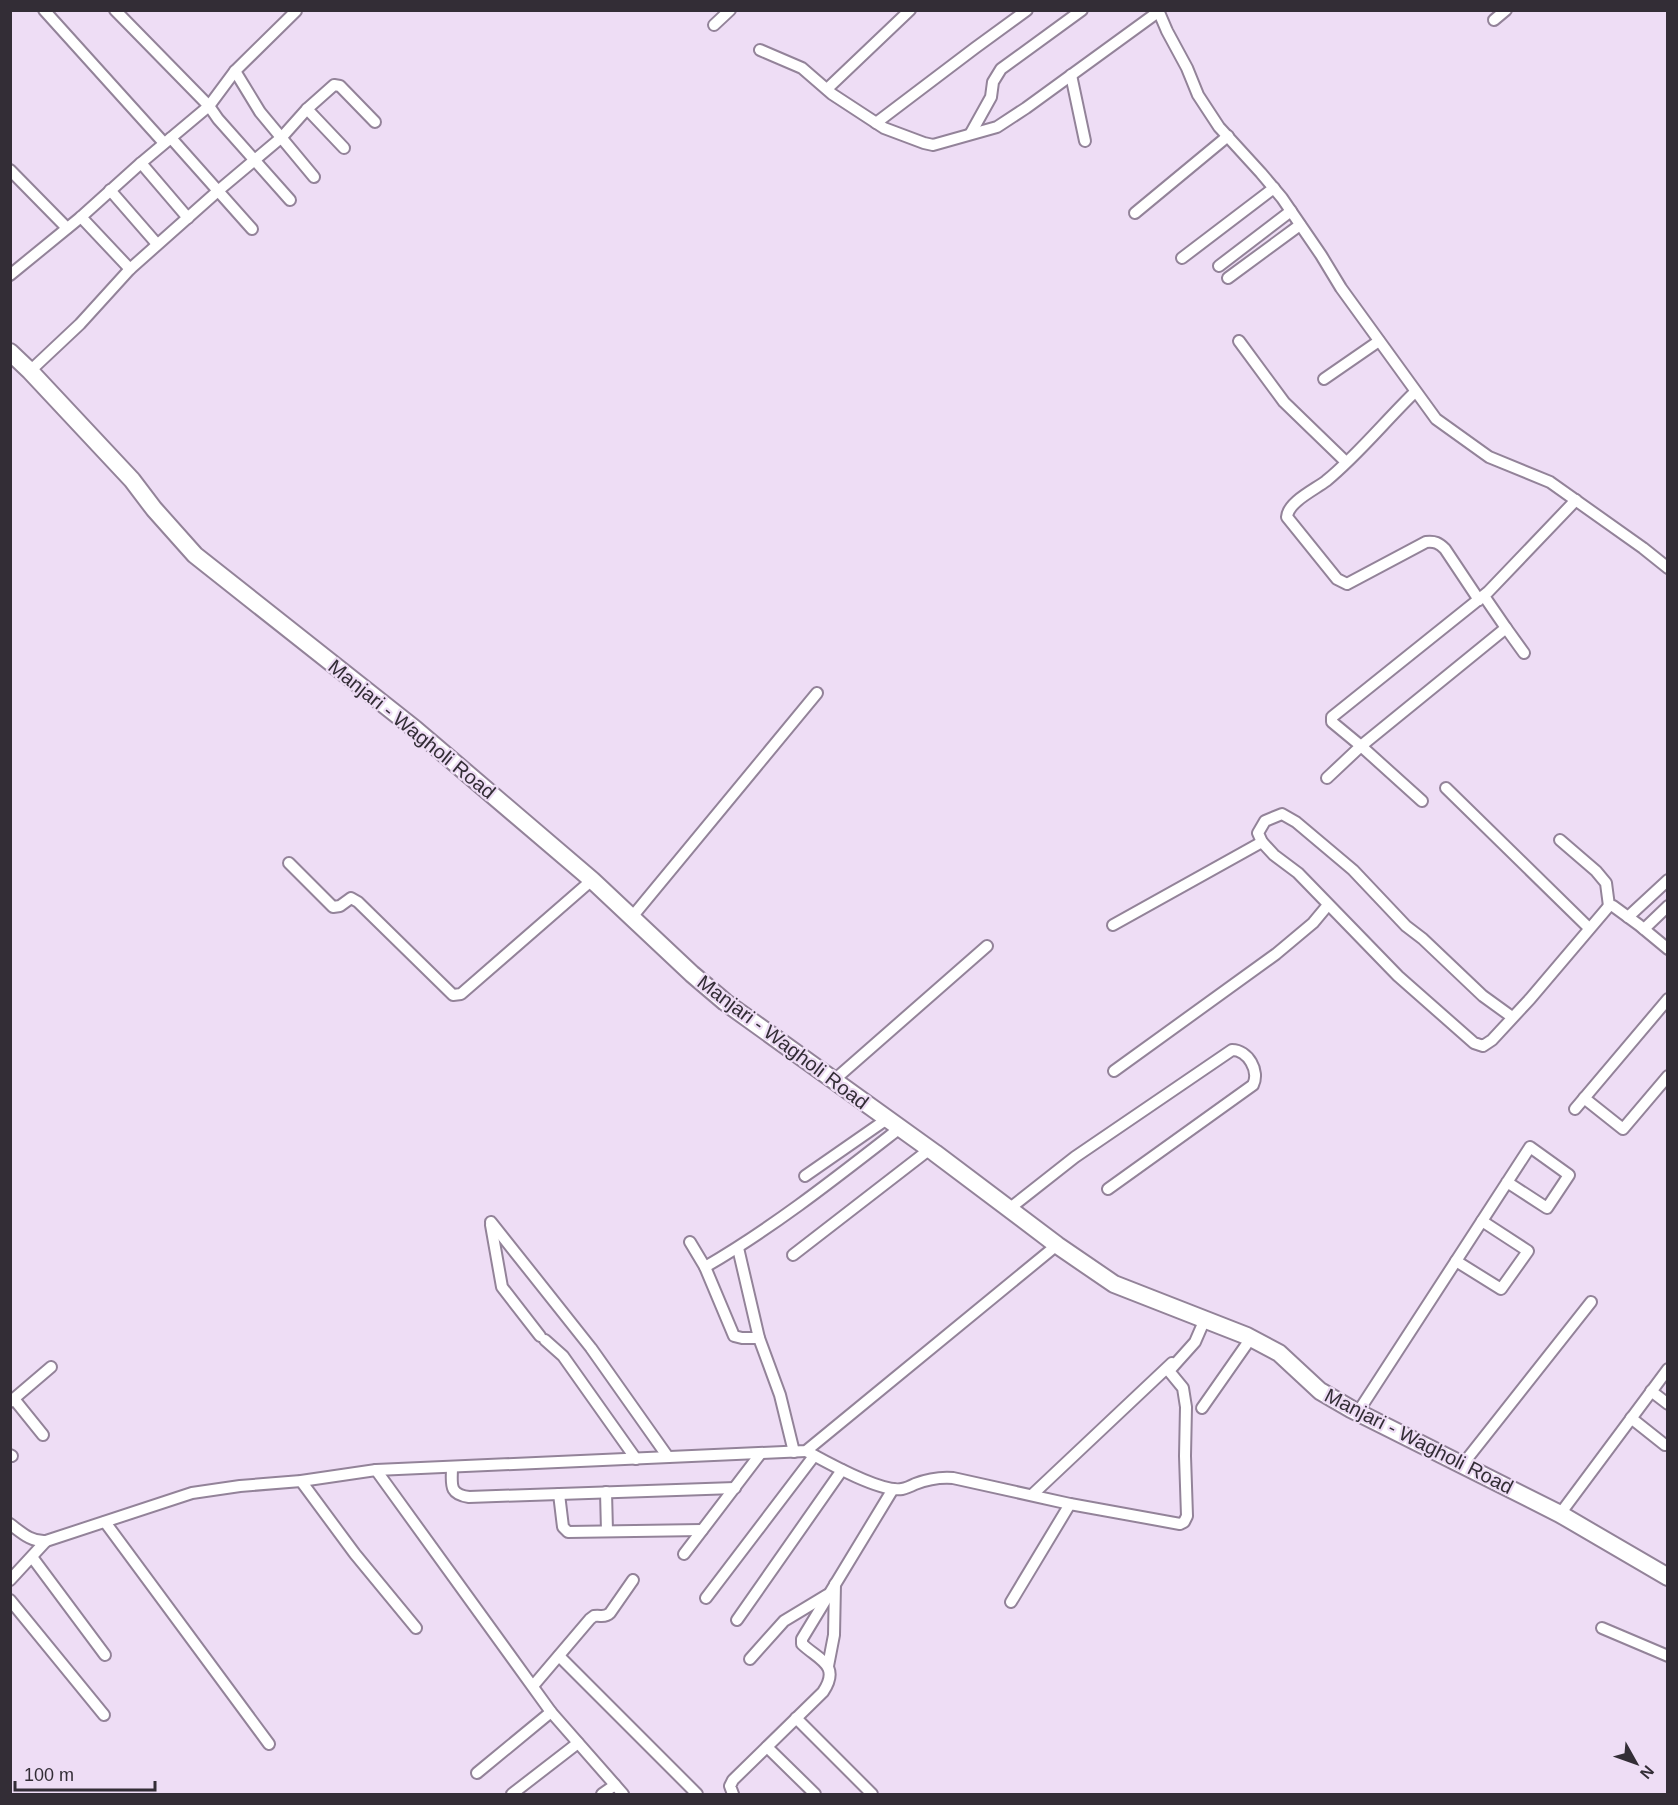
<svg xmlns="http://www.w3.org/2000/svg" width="1678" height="1805" font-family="Helvetica,sans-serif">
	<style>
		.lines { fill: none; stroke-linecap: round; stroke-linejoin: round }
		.minor-casing { stroke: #938399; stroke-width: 14 }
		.primary-casing { stroke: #938399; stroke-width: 20 }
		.minor { stroke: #fff; stroke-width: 10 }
		.primary { stroke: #fff; stroke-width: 16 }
		.labels { text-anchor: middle; stroke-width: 4.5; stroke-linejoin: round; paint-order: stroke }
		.street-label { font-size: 20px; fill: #332d36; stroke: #eeddf5 }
	</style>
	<rect width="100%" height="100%" fill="#eeddf5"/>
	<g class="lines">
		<g class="minor-casing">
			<g id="minor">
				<polyline points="44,10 164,143"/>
				<polyline points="115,10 209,106 218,119 290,200"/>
				<polyline points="1158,10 1167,31 1187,68 1198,95 1219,127 1261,173 1282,198 1321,255 1341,288 1436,419 1489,457 1550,482 1643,548 1668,568"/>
				<polyline points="1494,20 1506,10"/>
				<polyline points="714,25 730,10"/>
				<polyline points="760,50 802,68 832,94 884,128 924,143 933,145 997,127 1026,108 1158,12"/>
				<polyline points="235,71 260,112 314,177"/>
				<polyline points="1071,75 1085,141"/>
				<polyline points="827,89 910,10"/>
				<polyline points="307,109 344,148"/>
				<polyline points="876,123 975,48 1027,10"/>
				<polyline points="971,133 991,97 993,82 1001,69 1082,10"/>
				<polyline points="171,138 252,229"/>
				<polyline points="141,163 188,218"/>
				<polyline points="10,170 67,228"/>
				<polyline points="110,190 157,244"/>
				<polyline points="1135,213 1228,136"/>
				<polyline points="81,217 130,269"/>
				<polyline points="1182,258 1274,188"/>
				<polyline points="1219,266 1291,211"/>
				<polyline points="10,275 81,217 141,163 209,106 235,71 296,11"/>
				<polyline points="1228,278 1300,225"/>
				<polyline points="1239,341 1284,402 1346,462"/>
				<polyline points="30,371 80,324 130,269 219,190 282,137 307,109 334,85 340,86 375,122"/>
				<polyline points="1324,379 1379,341"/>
				<path d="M 1415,392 C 1386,420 1357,456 1326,481 C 1314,490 1288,502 1287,517 L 1337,579 L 1347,584 L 1426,542 C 1435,541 1439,543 1445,549 L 1479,600"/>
				<polyline points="1506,628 1524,653"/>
				<polyline points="1327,778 1361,746 1332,722 1332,717 1488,592 1576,500"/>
				<polyline points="1446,788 1589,928"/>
				<polyline points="1422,801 1361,746 1506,628 1484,596"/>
				<polyline points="1560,840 1596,871 1606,883 1609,906"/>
				<polyline points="289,863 333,907 340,906 351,898 358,902 453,995 461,994 592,880"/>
				<polyline points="632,917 817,693"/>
				<polyline points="1628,917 1668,880"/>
				<polyline points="1113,925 1262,842"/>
				<polyline points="1644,929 1668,906"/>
				<polyline points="1512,1017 1483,996 1423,939 1406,926 1353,870 1296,822 1282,814 1265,821 1258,833 1262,842 1274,855 1298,873 1398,976 1474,1043 1483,1046 1492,1040 1530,999 1609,906 1613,906 1639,925 1668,949"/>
				<polyline points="1114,1071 1276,954 1313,923 1328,905"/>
				<polyline points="833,1081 987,946"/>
				<polyline points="1584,1098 1623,1129 1668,1076"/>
				<polyline points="1575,1109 1668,999"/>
				<polyline points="805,1176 887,1119"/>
				<path d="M 1009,1209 L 1075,1157 L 1232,1050 C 1248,1050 1260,1071 1253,1085 L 1108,1189"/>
				<polyline points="491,1222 591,1348 668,1457"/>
				<polyline points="491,1225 502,1287 540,1336"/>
				<polyline points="690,1242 705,1267 734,1336 742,1338 759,1338"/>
				<polyline points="738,1248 759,1338 780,1395 794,1452"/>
				<polyline points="793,1255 930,1149"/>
				<polyline points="1456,1261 1501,1289 1528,1251 1482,1221"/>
				<path d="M 705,1267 C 774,1227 837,1177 900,1128"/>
				<polyline points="545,1340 563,1356 636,1459"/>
				<polyline points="1651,1391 1668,1404"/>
				<polyline points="14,1399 43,1435"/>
				<polyline points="10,1402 51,1367"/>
				<polyline points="1202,1408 1251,1338"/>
				<polyline points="1358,1412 1530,1147 1569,1175 1547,1208 1507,1182"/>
				<polyline points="1631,1418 1665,1445"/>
				<path d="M 806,1451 C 826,1462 881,1493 902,1489 C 907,1488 911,1486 915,1484 C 928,1479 940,1477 953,1478 L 1070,1504 L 1180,1524 L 1184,1522 L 1187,1516 L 1185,1456 L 1186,1407 L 1183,1388 L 1169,1371 L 1195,1342 L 1205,1319"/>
				<polyline points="10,1455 12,1456"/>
				<polyline points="1463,1464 1591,1302"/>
				<path d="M 452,1467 C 452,1484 448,1494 469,1497 L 735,1488"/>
				<polyline points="376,1470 551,1712 623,1794"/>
				<polyline points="301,1481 355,1554 416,1628"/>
				<polyline points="606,1492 607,1531"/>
				<polyline points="559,1494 563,1527 568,1532 702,1530"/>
				<polyline points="1033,1494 1172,1363"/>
				<polyline points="1560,1514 1668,1369"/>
				<polyline points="105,1522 269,1744"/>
				<path d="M 10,1524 C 22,1533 31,1542 46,1541 L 192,1493 L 240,1486 L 301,1481 L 376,1470 L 806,1451 L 1057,1245"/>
				<polyline points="684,1554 761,1453"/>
				<polyline points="32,1557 105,1655"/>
				<polyline points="10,1580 46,1541"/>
				<polyline points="706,1598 814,1456"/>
				<polyline points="10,1600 104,1715"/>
				<polyline points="1011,1602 1070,1504"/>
				<polyline points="737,1620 842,1470"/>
				<polyline points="1602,1628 1668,1656"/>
				<polyline points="559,1656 697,1794"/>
				<polyline points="750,1659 784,1621 827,1595"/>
				<polyline points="828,1666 834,1635 835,1584"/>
				<path d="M 533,1686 L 590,1619 L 594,1616 C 601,1615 605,1618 610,1613 L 633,1580"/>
				<polyline points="796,1718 872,1794"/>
				<polyline points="767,1747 815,1794"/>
				<polyline points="477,1773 551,1712"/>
				<polyline points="512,1794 578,1743"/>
				<polyline points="602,1794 615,1785"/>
				<path d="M 733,1794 L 730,1786 L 733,1780 L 823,1692 C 841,1665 819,1660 802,1644 L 802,1639 L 893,1489"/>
			</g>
		</g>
		<g class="primary-casing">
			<polyline id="primary" points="10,352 30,371 132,480 154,509 195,555 415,729 592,880 692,974 725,1002 935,1153 1057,1245 1114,1284 1247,1336 1279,1353 1320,1391 1351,1409 1560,1514 1668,1577"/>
		</g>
		<use href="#minor" class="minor"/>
		<use href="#primary" class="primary"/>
	</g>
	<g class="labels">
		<g class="street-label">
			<text transform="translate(412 729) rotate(39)" y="7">Manjari - Wagholi Road</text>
			<text transform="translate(783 1042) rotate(37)" y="7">Manjari - Wagholi Road</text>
			<text transform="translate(1419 1441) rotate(27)" y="7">Manjari - Wagholi Road</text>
		</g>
	</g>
	<rect width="1678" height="1805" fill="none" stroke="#332d36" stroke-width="24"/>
	<g transform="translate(1636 1763) rotate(130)" stroke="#eeddf5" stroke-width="4.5" paint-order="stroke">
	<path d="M0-4.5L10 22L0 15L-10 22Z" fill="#332d36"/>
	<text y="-9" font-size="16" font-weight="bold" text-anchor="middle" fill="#332d36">N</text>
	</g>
	<path d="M15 1781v9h140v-9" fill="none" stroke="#332d36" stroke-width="3"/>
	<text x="24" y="1781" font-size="18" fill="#332d36" stroke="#eeddf5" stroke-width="4.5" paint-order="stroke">100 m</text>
</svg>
